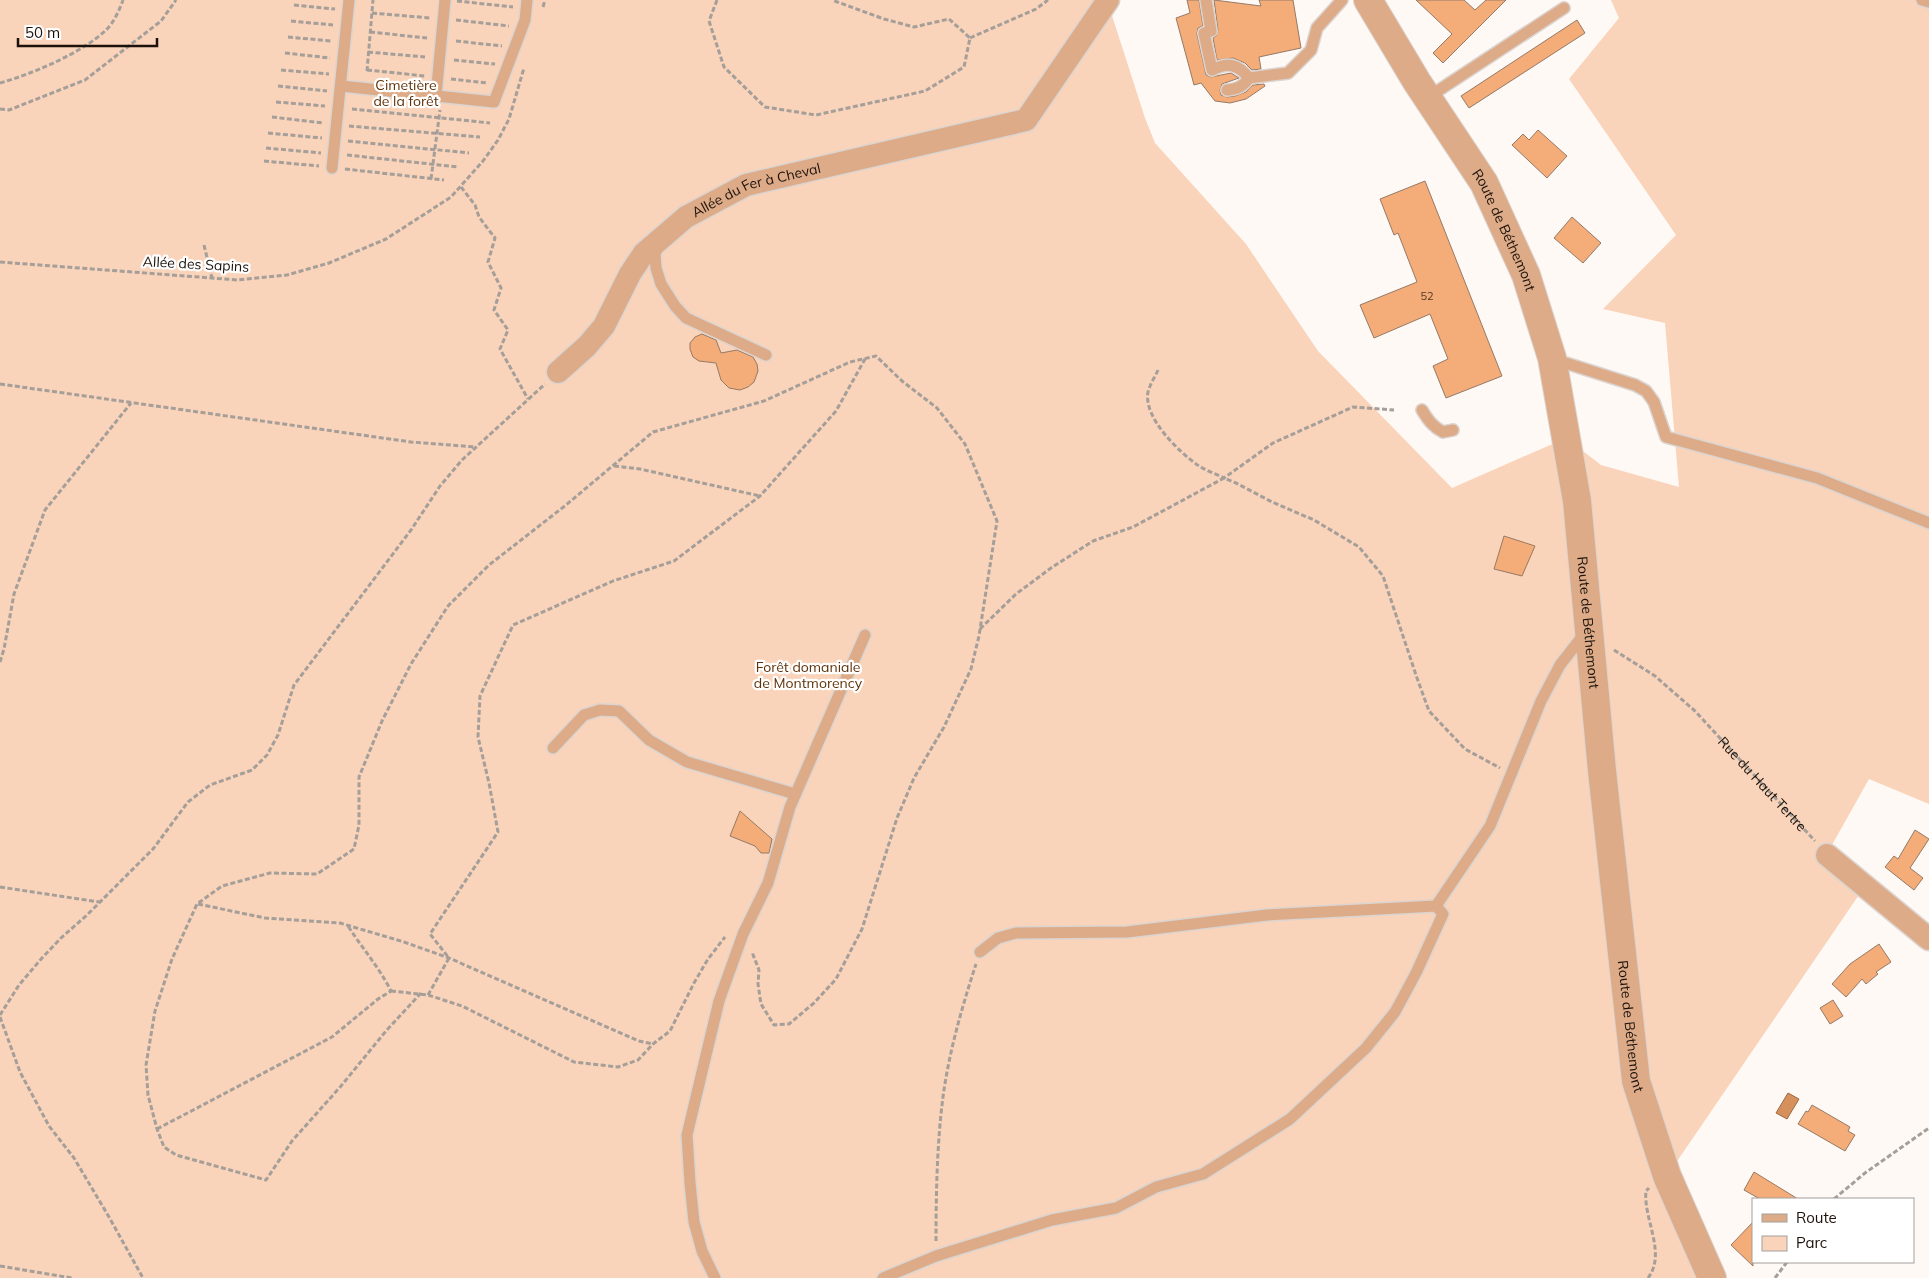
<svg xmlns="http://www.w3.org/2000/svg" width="1929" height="1278" font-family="Mulish,sans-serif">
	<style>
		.green { fill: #f9d4ba }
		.water { fill: #d5905c; stroke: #9e6a44 }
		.building { fill: #f4ac78; stroke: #957a67 }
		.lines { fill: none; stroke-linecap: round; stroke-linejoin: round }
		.service-casing { stroke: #dbd4d0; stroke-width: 14 }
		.minor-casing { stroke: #dbd4d0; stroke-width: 25 }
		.tertiary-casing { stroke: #dbd4d0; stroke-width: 30 }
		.path { stroke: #a59e99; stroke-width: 3; stroke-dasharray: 5 2.5; stroke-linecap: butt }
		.service { stroke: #ddab88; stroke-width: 11 }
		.minor { stroke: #ddab88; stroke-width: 22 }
		.tertiary { stroke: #ddab88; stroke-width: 28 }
		.labels { text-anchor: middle; stroke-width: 4.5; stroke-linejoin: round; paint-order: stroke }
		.number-label { font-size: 11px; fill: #523826 }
		.park-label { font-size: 14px; fill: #603209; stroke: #fff }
		.street-label { font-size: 14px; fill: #1c120b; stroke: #fff }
	</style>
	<rect width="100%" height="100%" fill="#fff9f5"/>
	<polygon class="green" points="0,0 1107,0 1145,118 1155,143 1246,244 1318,351 1452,488 1566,438 1601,465 1679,487 1665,323 1603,309 1676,235 1569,79 1619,18 1611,0 1929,0 1929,804 1869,779 1828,852 1865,886 1667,1176 1714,1278 0,1278"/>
	<polygon class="water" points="1788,1093 1799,1099 1787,1119 1776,1113"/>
	<g class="building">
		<polygon points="1187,0 1199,0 1203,26 1198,28 1197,34 1206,75 1211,77 1231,73 1239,78 1222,84 1220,90 1221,95 1227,97 1235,96 1246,92 1253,85 1264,84 1265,86 1246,99 1230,103 1215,101 1201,83 1194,85 1176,18 1190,13"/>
		<polygon points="1214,0 1261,6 1259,0 1293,0 1301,48 1259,57 1261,69 1252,70 1245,63 1233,58 1217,60 1213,38 1216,36 1218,30"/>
		<polygon points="1416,0 1464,0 1475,10 1486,0 1506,0 1443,63 1433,53 1452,34"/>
		<polygon points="1577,20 1585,33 1469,108 1461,96"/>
		<polygon points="1538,130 1567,156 1547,178 1512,145 1523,134 1529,140"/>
		<polygon points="1425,181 1502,376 1446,398 1433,366 1448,359 1430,314 1374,338 1360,305 1417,282 1398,233 1394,235 1380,199"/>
		<polygon points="1572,217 1601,243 1583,263 1554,238"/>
		<polygon points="702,334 716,340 721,353 737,350 753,357 757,364 758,371 754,382 748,387 740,390 729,388 721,380 716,363 699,361 693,357 690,349 690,343 695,337"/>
		<polygon points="1504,536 1535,546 1522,576 1494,569"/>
		<polygon points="740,811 772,839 769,853 761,853 755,846 730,836"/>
		<polygon points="1915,830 1929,839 1910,868 1923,878 1914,890 1885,867 1894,856 1898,859"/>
		<polygon points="1879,944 1891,962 1876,972 1878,974 1866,984 1862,979 1846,997 1832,984 1850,964"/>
		<polygon points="1833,1000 1843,1016 1830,1024 1820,1008"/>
		<polygon points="1812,1105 1850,1127 1848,1131 1855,1135 1845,1151 1798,1124 1806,1111 1808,1112"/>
		<polygon points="1754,1172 1798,1199 1760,1199 1744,1190"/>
		<polygon points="1753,1222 1753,1266 1731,1245"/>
	</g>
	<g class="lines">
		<g class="service-casing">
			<g id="service">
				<path d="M 1206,0 L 1211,31 L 1204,33 L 1212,70 C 1228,62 1238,64 1249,78 L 1288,73 L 1311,50 L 1317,28 L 1342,0"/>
				<polyline points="1922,0 1929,2"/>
				<polyline points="341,86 494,102 525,20 527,0"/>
				<path d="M 1227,90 C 1237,89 1243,87 1249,78"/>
				<polyline points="436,96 445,0"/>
				<polyline points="1427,98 1564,8"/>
				<polyline points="332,168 349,0"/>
				<polyline points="659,244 655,254 656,268 661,284 675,306 686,318 766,355"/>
				<polyline points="1553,359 1635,385 1646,391 1654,402 1666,437 1817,478 1929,523"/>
				<path d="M 1422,410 C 1428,420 1433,427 1443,432 L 1453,430"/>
				<polyline points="553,748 584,715 600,710 619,711 649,740 687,762 795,794"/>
				<polyline points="1436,906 1490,826 1541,701 1560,665 1585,633"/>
				<polyline points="715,1278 702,1251 694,1222 690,1183 687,1135 702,1072 719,1001 743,934 768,883 790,807 865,635"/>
				<polyline points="883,1278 936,1256 1052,1220 1116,1208 1156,1187 1203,1174 1290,1119 1366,1048 1395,1012 1416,973 1443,914 1436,906 1267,915 1127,932 1016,933 998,938 980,952"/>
			</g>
		</g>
		<g class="minor-casing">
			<g id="minor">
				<path id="s2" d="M 558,372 L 587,346 L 604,326 L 630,274 L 644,253 L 686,217 L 746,185 L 1026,120 L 1108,0"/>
				<polyline points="1827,855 1929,939"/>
			</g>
		</g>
		<g class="tertiary-casing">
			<g id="tertiary">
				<path id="s3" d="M 1368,0 L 1417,82 L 1484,183 L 1526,275 L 1552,358 L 1577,501 L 1602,771 L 1636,1081 L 1667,1176 L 1712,1278"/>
			</g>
		</g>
		<g class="path">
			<polyline points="717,0 709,21 724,67 765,107 816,115 925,91 964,67 970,38 949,19 914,27 884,19 832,0"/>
			<polyline points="457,1 513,7"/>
			<polyline points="294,5 335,9"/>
			<polyline points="543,7 545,0"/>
			<polyline points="372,13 430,18"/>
			<polyline points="456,20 509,26"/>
			<polyline points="291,21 333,25"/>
			<polyline points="370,32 427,38"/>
			<polyline points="288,37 331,41"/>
			<polyline points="970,38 1036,9 1048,0"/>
			<polyline points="456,41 502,46"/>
			<polyline points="368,52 425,57"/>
			<polyline points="285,53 330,58"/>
			<polyline points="454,60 495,64"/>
			<polyline points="281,70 329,74"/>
			<polyline points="367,70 425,76"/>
			<polyline points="367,71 373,0"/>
			<polyline points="451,79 487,83"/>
			<path d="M 0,83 C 32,74 82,53 106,30 C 113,24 120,9 123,0"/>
			<polyline points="278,86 327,91"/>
			<polyline points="276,102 325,106"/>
			<polyline points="0,109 9,110 85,80 161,21 176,0"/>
			<polyline points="352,109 490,123"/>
			<polyline points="272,117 323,123"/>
			<polyline points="349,126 480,137"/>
			<polyline points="268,133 322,138"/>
			<polyline points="348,141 469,153"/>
			<polyline points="266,148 321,153"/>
			<polyline points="347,155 458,167"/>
			<polyline points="264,161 319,166"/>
			<polyline points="345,169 444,180"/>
			<polyline points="431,179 440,110"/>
			<polyline points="461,187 475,205 479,217 495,238 488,262 501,288 494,310 508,330 500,349 528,399"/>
			<polyline points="204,245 212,278"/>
			<polyline points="0,262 238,280 287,275 329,263 386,239 451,197 483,161 498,140 509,119 524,68"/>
			<path d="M 1158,370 C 1155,377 1150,384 1148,392 C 1143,418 1180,453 1199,466 C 1207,471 1216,474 1224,478 L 1273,443 L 1353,407 L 1394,410"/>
			<polyline points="0,384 411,442 476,447"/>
			<polyline points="614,466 640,469 760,496"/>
			<polyline points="980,629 1016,594 1051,568 1093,541 1133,527 1224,478 1236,483 1272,502 1314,520 1359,547 1383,576 1417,678 1429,711 1465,749 1500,768"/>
			<path id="s1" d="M 1614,650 L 1655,676 L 1695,711 L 1815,841"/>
			<polyline points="0,662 4,649 14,594 45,510 131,403"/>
			<polyline points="0,887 99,902"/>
			<polyline points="198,904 265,918 340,923 404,942 449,958 639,1041 653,1044"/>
			<polyline points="391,991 428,995 462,1006 574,1062 618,1067 638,1060 653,1044 670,1031 694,983 708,959 725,937"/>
			<polyline points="421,993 386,1031 341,1086 292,1141 266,1180 176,1155 164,1147 157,1129 148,1095 146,1065 155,1011 172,959 197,904 222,886 270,873 317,874 354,849 359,825 359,777 382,721 411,664 448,606 489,565 566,505 653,432 764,401 850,362 876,356 902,381 937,408 965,444 997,521 979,636 971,669 944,727 914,778 897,818 862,929 836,979 814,1003 789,1024 774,1025 761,1004 758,984 759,970 752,952"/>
			<polyline points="428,995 449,958 430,934 498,832 489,783 478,737 480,696 513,625 613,581 674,561 760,496 836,411 865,359"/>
			<polyline points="0,1015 19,985 42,958 61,938 87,915 153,849 188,802 210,785 252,770 267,755 278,735 294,685 411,530 440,486 462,460 545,384"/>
			<polyline points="0,1017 20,1072 49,1126 74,1158 109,1217 143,1278"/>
			<path d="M 157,1129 L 332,1037 L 378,999 L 391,991 C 379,967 362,948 348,926"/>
			<polyline points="1834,1199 1865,1173 1929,1128"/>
			<path d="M 936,1241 C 936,1194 937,1143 943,1097 C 949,1052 962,1007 976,964"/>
			<polyline points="0,1266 72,1278"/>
			<path d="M 1648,1278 C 1667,1253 1643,1219 1646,1191 L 1649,1188"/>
			<polyline points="1775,1278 1787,1262"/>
		</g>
		<use href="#service" class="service"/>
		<use href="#minor" class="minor"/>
		<use href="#tertiary" class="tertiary"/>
	</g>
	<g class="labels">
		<g class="number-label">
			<text x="1427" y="300">52</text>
		</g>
		<g class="park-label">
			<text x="406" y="90">Cimetière<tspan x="406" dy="16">de la forêt</tspan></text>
			<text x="808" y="672">Forêt domaniale<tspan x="808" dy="16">de Montmorency</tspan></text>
		</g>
		<g class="street-label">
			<text dy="5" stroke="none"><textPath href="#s2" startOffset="280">Allée du Fer à Cheval</textPath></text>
			<text dy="5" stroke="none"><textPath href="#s3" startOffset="268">Route de Béthemont</textPath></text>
			<text transform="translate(196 264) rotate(3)" y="5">Allée des Sapins</text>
			<text dy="5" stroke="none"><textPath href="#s3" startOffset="672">Route de Béthemont</textPath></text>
			<text dy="5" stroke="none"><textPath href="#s1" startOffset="201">Rue du Haut Tertre</textPath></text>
			<text dy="5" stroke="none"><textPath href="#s3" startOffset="1078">Route de Béthemont</textPath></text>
		</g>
	</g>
	<rect x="1752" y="1198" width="162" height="65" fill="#ffffff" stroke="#a4a09d"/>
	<rect x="1762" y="1214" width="25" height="8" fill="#ddab88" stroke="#a4a09d"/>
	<text x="1796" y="1223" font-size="15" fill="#1c120b">Route</text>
	<rect x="1762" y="1236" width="25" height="15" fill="#f9d4ba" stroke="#a4a09d"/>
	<text x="1796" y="1248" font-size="15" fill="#1c120b">Parc</text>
	<path d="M18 38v8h139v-8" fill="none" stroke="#1c120b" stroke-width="2.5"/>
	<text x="25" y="38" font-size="15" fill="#1c120b" stroke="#ffffff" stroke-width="4" paint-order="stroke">50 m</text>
</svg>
